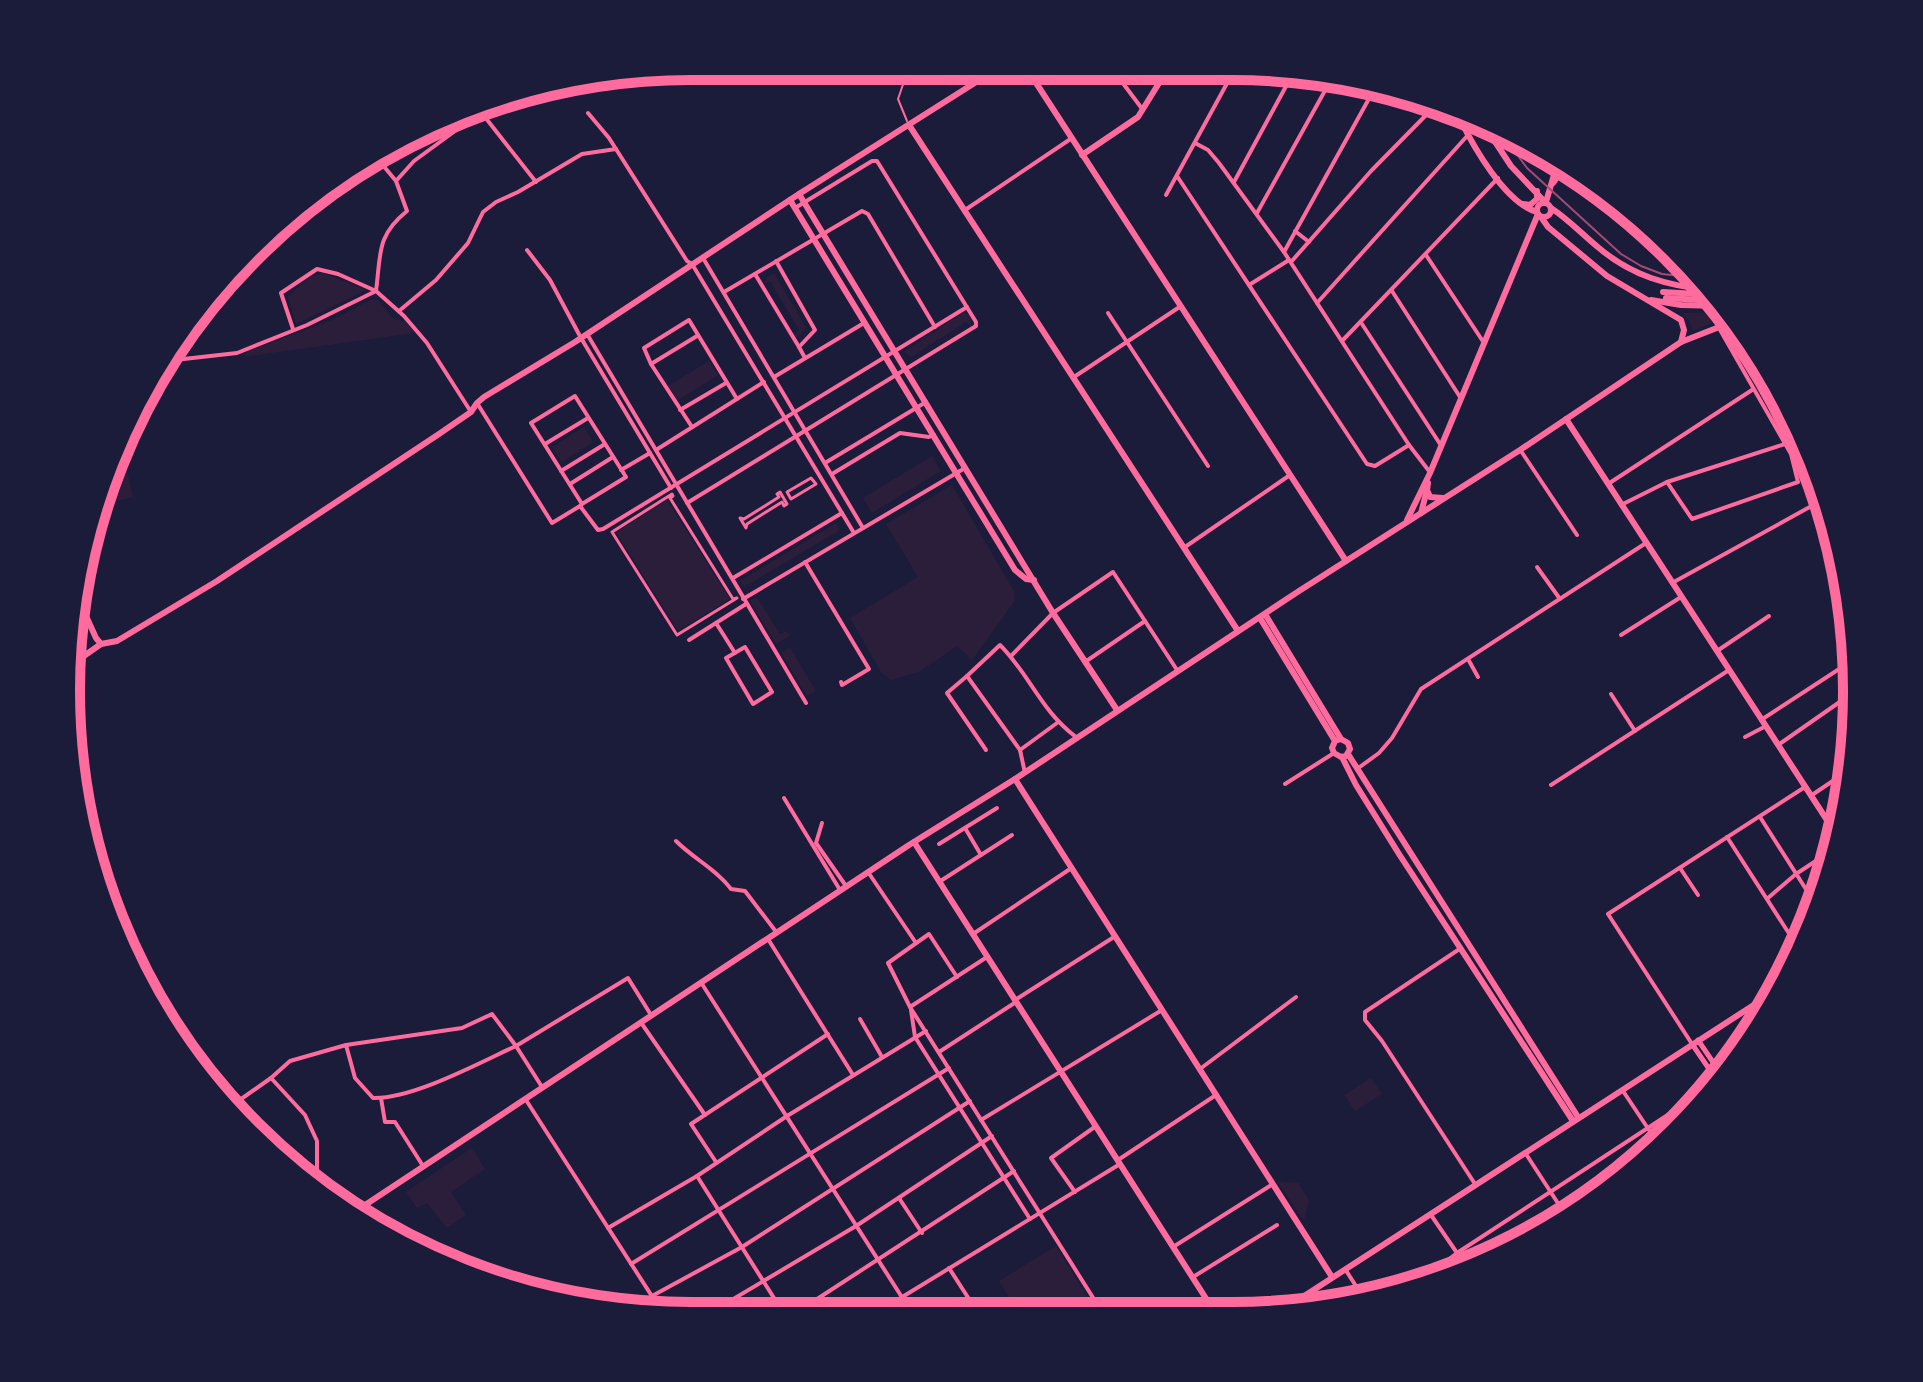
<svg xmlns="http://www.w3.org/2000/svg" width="1923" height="1382" font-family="Poppins,sans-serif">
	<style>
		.green { fill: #2a1e3b }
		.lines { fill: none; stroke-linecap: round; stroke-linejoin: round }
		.service { stroke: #ff6b9d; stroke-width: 2 }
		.pedestrian { stroke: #ff6b9d; stroke-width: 3 }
		.minor { stroke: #ff6b9d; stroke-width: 4 }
		.tertiary { stroke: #ff6b9d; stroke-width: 5 }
		.secondary { stroke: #ff6b9d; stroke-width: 6 }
		.primary { stroke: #ff6b9d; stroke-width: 6 }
		.tram { stroke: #a44b75; stroke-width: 2 }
		.rim { fill: none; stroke: #ff6b9d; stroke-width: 10 }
	</style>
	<rect width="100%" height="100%" fill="#1b1b3a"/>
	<g class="green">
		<polygon points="323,273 366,290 296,324 288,297 308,278"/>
		<polygon points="774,273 806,328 797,337 794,334 799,330 770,281 764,284 767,277"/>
		<polygon points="370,300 378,300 392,318 406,322 415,333 244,357 246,352 332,320"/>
		<polygon points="964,312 969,316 972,327 966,322 911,357 904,352"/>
		<polygon points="1722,312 1725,318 1693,331 1690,321 1682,313"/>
		<polygon points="709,361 718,375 677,401 668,386"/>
		<polygon points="584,427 593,442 562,462 552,447"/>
		<polygon points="932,456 941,471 872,513 863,498"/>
		<polygon points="124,457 133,497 109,503 106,493 117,459"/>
		<polygon points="952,485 1015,593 1014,602 972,660 957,646 919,672 891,680 881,672 850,618 918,577 886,524"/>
		<polygon points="667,500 730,599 678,631 616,532"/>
		<polygon points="836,523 840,530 744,587 740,581"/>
		<polygon points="754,598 758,599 780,634 786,631 790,636 776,644 750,601"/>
		<polygon points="790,648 816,691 807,696 781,653"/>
		<polygon points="1371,1078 1382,1094 1355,1111 1344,1095"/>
		<polygon points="472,1148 485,1169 451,1192 466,1215 447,1228 427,1203 417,1208 406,1192"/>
		<polygon points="1277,1181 1298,1183 1309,1200 1304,1221"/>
		<polygon points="1056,1246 1097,1312 1018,1312 999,1281"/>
	</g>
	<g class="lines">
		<polyline class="service" points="907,121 898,99 908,70"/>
		<g class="pedestrian">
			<polygon points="811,478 816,484 791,499 787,492"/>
			<polygon points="780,492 787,504 784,506 782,502 747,524 746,528 740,518 744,519 779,497 777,494"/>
			<polygon points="672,494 673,496 670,498 733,599 737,598 677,635 612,532"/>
		</g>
		<g class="minor">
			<polyline points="1116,74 1143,110"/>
			<polyline points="588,113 609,138 687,261 692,264 854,533"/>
			<polyline points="1195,143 1208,150 1219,163 1284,252 1409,445 1429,471"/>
			<polyline points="1177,176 1367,464 1375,466 1409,445"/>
			<polyline points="396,181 414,161 481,112 536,182"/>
			<polyline points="1234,182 1291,77"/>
			<polyline points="1166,195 1231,76"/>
			<polyline points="965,210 1072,138"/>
			<polyline points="1257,213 1332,78"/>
			<polyline points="1295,231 1309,242"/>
			<polyline points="527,250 550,280 581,338 671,488"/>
			<polyline points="1284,252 1376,86"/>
			<polyline points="1426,255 1484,343"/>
			<polyline points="703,258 863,528"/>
			<polyline points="776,261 815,330 799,347 805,358"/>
			<polyline points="1291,262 1371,171 1433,108"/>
			<polyline points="755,274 799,347"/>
			<polyline points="1249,285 1289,260"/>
			<polyline points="1392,291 1460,397"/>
			<polyline points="724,292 862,211 868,214 935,327"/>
			<polyline points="1317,303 1468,135"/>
			<polyline points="399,311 436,280 468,243 483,212 496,202 518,192 582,154 616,149"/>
			<polyline points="1108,313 1208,466"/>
			<polyline points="1362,324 1440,444"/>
			<path d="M 293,329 L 281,293 L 317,269 L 338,274 L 376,291 C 381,254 376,236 407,211 L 396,181 L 381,163 L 367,161"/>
			<polyline points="587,334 806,703"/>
			<polyline points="1342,341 1498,178"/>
			<polyline points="166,361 237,353 307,325 376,291 404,316 427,343 471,412"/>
			<polyline points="651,364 697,336"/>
			<polyline points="774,377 864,323"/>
			<polyline points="1074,377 1181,306"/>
			<polyline points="477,403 552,523 580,506 582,504 626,477 575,396 531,423 582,504"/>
			<polyline points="680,410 726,383"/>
			<polyline points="692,427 651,364 644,348 689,320 737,399"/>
			<polyline points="545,444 588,418"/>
			<polyline points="656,450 764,382"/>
			<polyline points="1521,451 1577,535"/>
			<polyline points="825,463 926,402"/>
			<polyline points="621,470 650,453"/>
			<polyline points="561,471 605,444"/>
			<polyline points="832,474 900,433 929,437 934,435"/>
			<polyline points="1667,482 1692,519 1798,482 1791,454 1719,328"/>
			<polyline points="570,484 613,457"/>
			<polyline points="1608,484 1752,390"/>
			<polyline points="687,503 976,326 976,322 877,161 872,161 795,208"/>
			<polyline points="1621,505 1667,482 1785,444 1794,425"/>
			<polyline points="580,506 598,530 603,529 967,307"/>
			<polyline points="1185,547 1290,475"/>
			<polyline points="805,562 869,669 842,685 841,682"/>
			<polyline points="1537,567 1560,599"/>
			<polyline points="733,578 842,513"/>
			<polyline points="1672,583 1817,503"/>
			<polyline points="743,599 965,468"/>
			<polyline points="716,623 735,653"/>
			<polyline points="1621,635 1681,597"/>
			<polyline points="71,638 88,624"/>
			<polyline points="689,640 746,604"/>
			<polygon points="745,647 772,692 753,704 726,658"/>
			<polyline points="1717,651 1769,616"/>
			<polyline points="1011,656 1053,613 1113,572 1177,670"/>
			<polyline points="1468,659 1478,677"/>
			<polyline points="1085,662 1145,621"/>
			<polyline points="967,676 947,693 986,750"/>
			<polyline points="1611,694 1635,731"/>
			<polyline points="1761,720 1853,660"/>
			<polyline points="1745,737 1766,726"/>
			<polyline points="1778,745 1854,692"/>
			<polyline points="1020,750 1057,723"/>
			<polyline points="1357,769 1379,753 1392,738 1421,689 1646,543"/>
			<path d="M 1025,773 L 1020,750 L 967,676 L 1000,645 C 1030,675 1041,711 1076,737"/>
			<polyline points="1285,784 1334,753"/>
			<polyline points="1551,785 1729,670"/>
			<polyline points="1812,795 1849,770"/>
			<polyline points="784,798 840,890"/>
			<polyline points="1760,817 1816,905"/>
			<polyline points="822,823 816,843 846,886"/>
			<polyline points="965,828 981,855"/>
			<polyline points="1727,837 1799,949"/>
			<path d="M 676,841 C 694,859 716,869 731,889 L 745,891 L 777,933"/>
			<polyline points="939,844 997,808"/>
			<polyline points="1680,868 1698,895"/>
			<polyline points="868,872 916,943"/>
			<polyline points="939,882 1012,835"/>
			<polyline points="1768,898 1796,874 1837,847"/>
			<polyline points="973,934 1070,869"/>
			<polyline points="768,939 853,1075"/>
			<polyline points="1461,948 1365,1012 1365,1020 1382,1041 1475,1184"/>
			<polyline points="957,977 929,934 888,963 910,1007 1102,1312"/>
			<polyline points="702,984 912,1313"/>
			<polyline points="1015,1000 1114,937"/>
			<polyline points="910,1007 987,957"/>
			<polyline points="911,1010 915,1037 1030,1219"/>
			<polyline points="860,1019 882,1057"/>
			<polyline points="642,1024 705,1115"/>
			<polyline points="1692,1044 1608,914 1805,787"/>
			<polyline points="939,1052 1016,1002"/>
			<polyline points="1200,1069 1296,997"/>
			<polyline points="271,1078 305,1115 317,1141 317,1178 331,1199"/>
			<polyline points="542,1087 516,1046 628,978 651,1015"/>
			<polyline points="1623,1091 1659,1145"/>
			<polyline points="381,1098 385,1122 395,1122 423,1166"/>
			<polyline points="526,1100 664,1315"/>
			<polyline points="1684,1105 1689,1113"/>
			<path d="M 227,1109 L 271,1078 L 290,1061 L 346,1045 L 462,1028 L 492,1014 L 516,1046 C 479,1063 413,1099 373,1098 L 355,1078 L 346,1045"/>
			<polyline points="981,1120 1162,1010"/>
			<polyline points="1526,1154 1563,1211"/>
			<polyline points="1118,1160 1216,1095"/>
			<polyline points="716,1162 691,1124 828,1034"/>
			<polyline points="697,1176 784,1314"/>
			<polyline points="1075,1192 1051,1158 1096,1126"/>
			<polyline points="899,1198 922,1233"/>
			<polyline points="1431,1215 1468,1269"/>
			<polyline points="608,1228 697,1176 787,1116 926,1031"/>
			<polyline points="1173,1247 1273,1184"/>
			<polyline points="631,1264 949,1068"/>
			<polyline points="949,1268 978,1313"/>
			<polyline points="1345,1269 1363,1297"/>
			<polyline points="1193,1277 1277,1225"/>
			<polyline points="1418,1283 1457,1253 1718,1082"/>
			<polyline points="652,1296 742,1247 970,1101"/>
			<polyline points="876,1313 1120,1164"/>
			<polyline points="966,1313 974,1307"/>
			<polyline points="708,1314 856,1226 992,1136"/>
			<polyline points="794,1314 1014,1171"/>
		</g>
		<g class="tertiary">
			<polyline points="1698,1040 1723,1077"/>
			<polyline points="1692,1044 1718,1082"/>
		</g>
		<g class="secondary">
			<polyline points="1029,72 1346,561"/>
			<polyline points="909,125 1238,631"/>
			<polyline points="1082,155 1138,117 1164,75"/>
			<polyline points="1553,183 1565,166"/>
			<polyline points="799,194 1053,613 1117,710"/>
			<polyline points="790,200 1015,570 1026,579 1034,580"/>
			<polyline points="1546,202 1558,161"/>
			<polyline points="1566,419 1838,837"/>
			<polyline points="76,594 96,638 101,644 117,641 217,581 439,434 471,412 477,403 484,397 575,342 799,194 992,72"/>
			<polyline points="1265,614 1341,739"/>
			<polyline points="1260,618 1335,741 1332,748 1334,753 1341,757 1346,756 1350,749 1348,743 1341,739 1335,741"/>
			<polyline points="71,665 101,644"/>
			<polyline points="1348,754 1578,1117"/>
			<polyline points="1342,757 1356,785 1399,854 1573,1121"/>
			<polyline points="1015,779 1332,1277"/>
			<polyline points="914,842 1214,1311"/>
			<polyline points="1281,1311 1780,988"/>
		</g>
		<g class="primary">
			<path d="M 1459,117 C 1473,146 1505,203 1537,212"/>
			<polyline points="1486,128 1511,166 1545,202"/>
			<circle cx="1544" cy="210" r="7"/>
			<polyline points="1523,204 1530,205 1537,199 1537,191"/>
			<path d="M 1551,208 C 1568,219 1583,235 1599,248 C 1632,276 1668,286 1710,290"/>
			<polyline points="1541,217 1548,227 1607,276 1681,320 1684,330 1681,342"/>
			<polyline points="1663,292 1713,295"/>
			<polyline points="1666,298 1718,301"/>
			<polyline points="1651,300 1681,305 1721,306"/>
			<polyline points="1428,483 1427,490 1430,497 1443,498"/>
			<polyline points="1421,513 1427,490"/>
			<polyline points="1407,520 1430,473 1538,214"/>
			<polyline points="353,1213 909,845 1015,779 1299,591 1520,450 1681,342 1732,322"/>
		</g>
		<polyline class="tram" points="1502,134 1527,168 1621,254 1641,266 1662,274 1701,278"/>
	</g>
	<path d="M0 0H1923V1382H0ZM691 80H1232A611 611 0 0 1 1843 691V691A611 611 0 0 1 1232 1302H691A611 611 0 0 1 80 691V691A611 611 0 0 1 691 80Z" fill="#1b1b3a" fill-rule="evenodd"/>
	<path class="rim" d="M691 80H1232A611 611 0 0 1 1843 691V691A611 611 0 0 1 1232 1302H691A611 611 0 0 1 80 691V691A611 611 0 0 1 691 80Z"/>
</svg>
